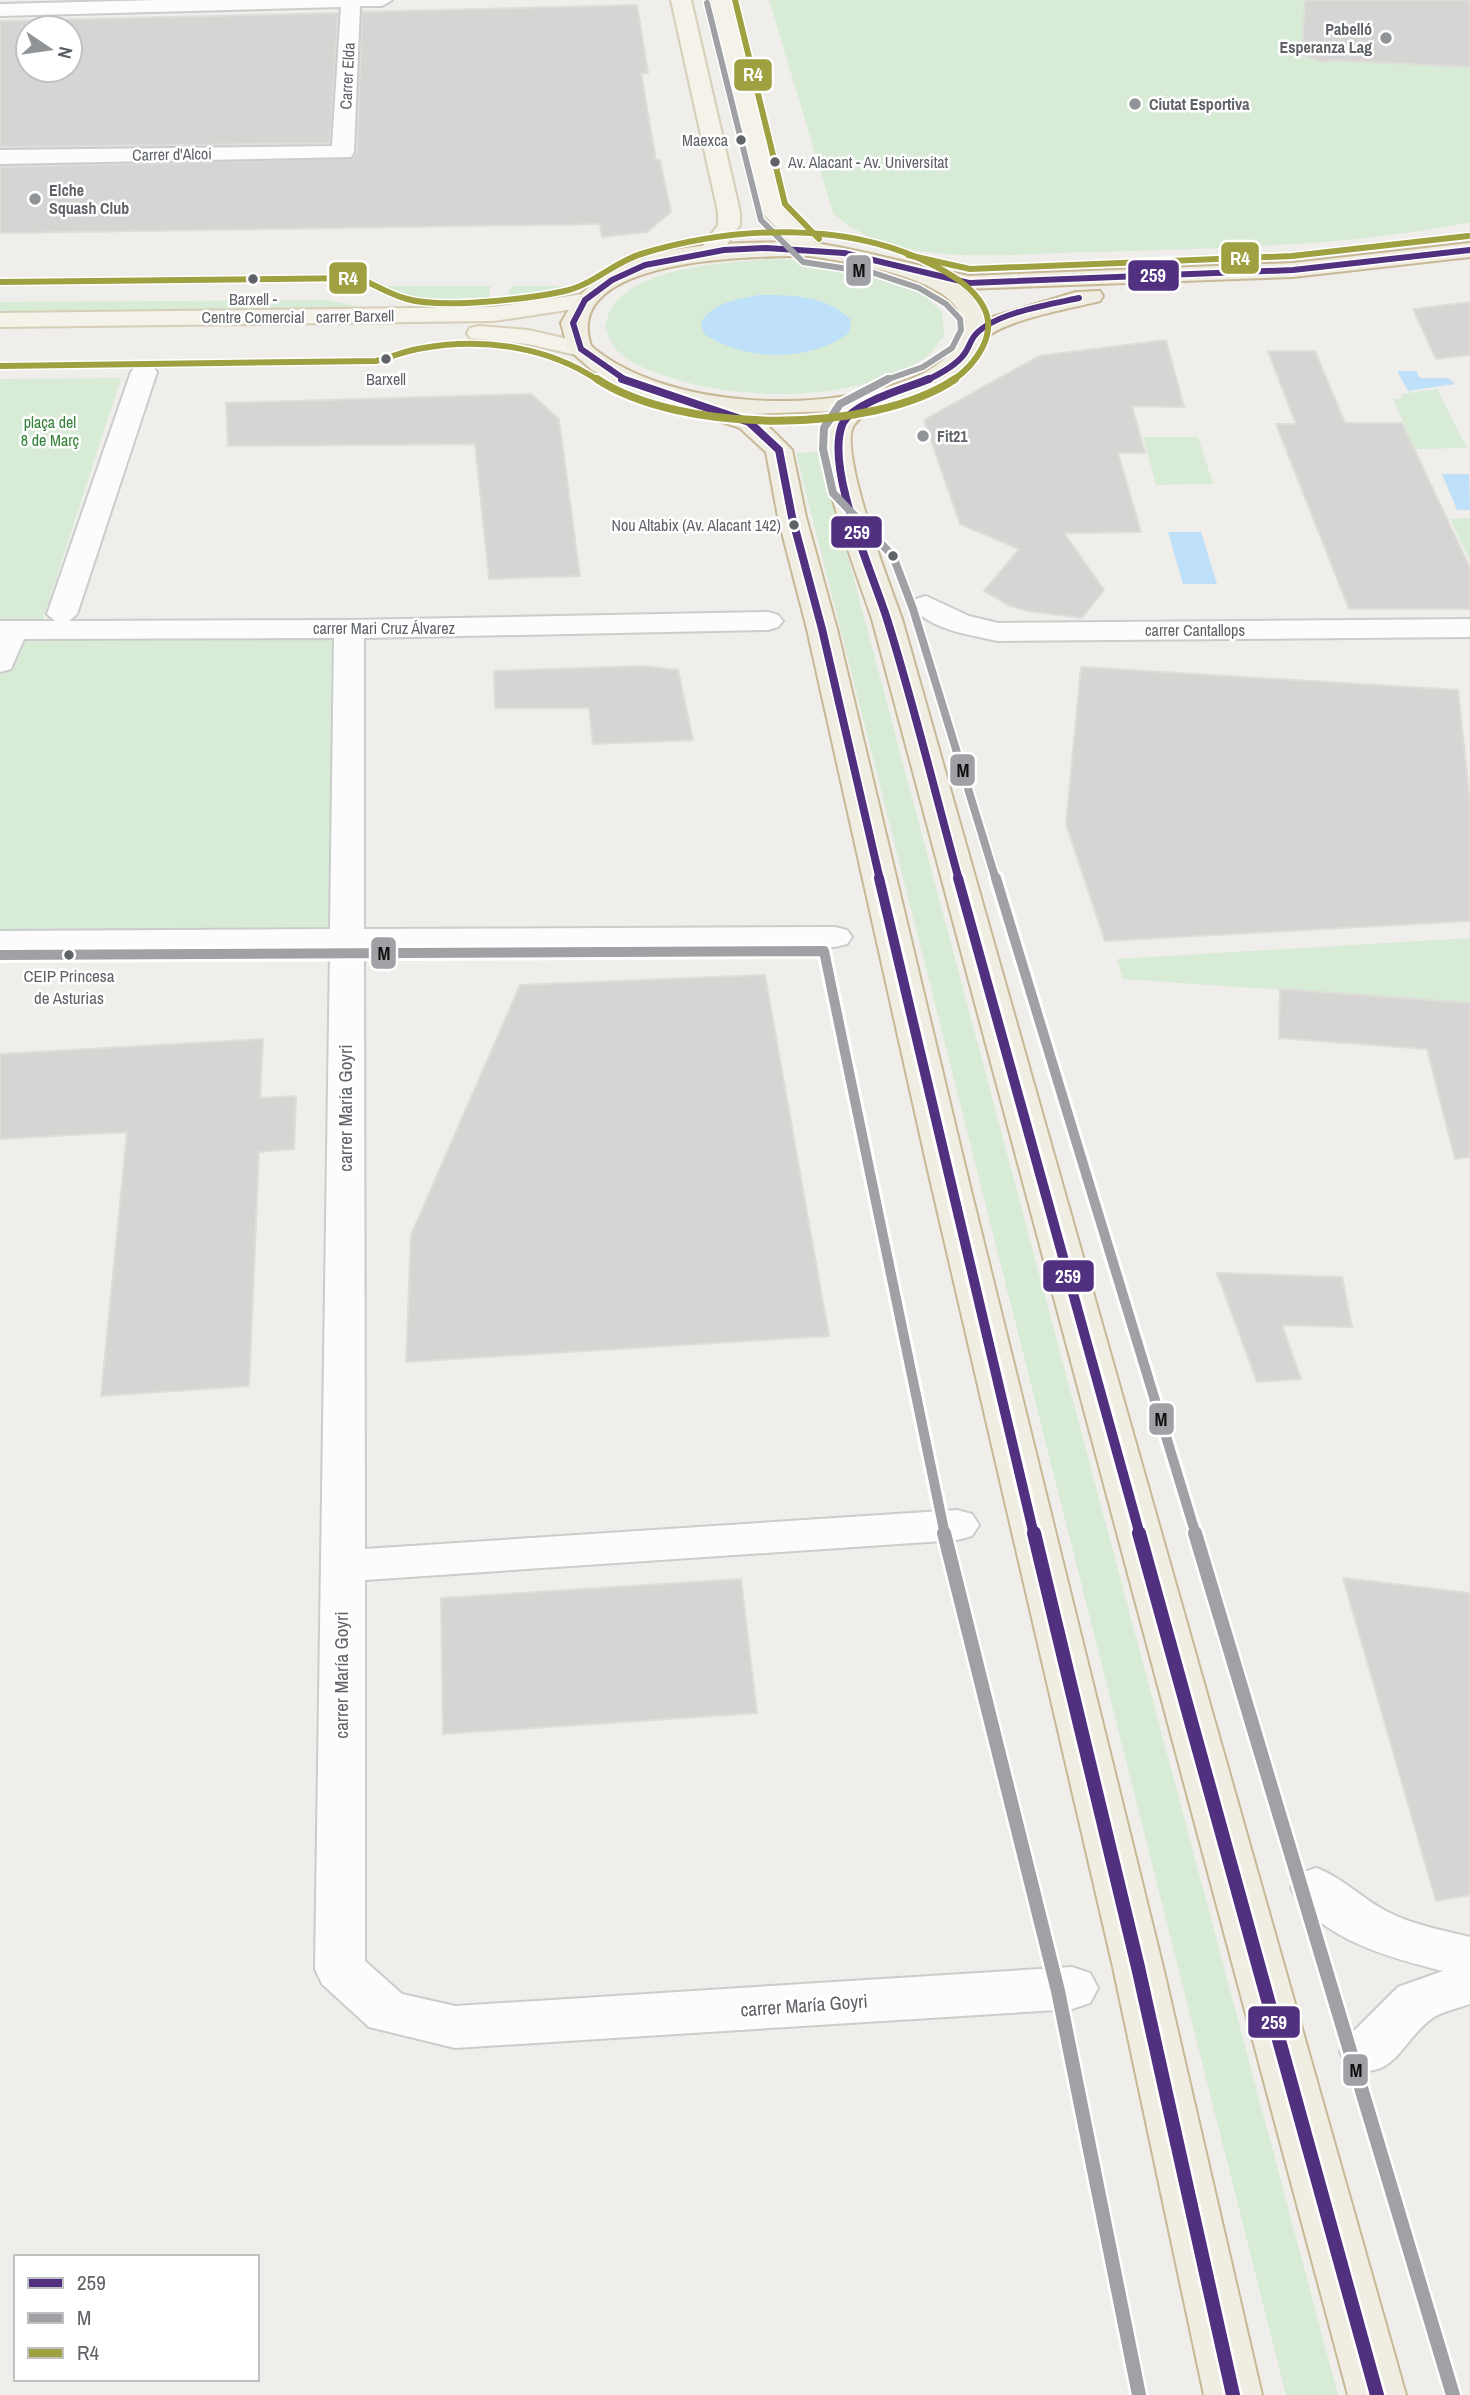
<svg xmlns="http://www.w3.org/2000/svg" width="1470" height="2395" font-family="'Archivo Narrow',sans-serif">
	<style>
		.green { fill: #d8ebd6 }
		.water { fill: #bfe0f9 }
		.building { fill: #d6d5d3; stroke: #deddd9; stroke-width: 2; fill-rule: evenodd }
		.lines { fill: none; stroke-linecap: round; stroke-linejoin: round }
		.minor-casing { stroke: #cbcccc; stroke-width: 4 }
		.major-casing { stroke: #d7ceb8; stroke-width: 4 }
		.highway-casing { stroke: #c8b996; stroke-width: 4 }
		.minor { fill: #fdfcfc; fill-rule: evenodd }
		.major { fill: #f4f2e9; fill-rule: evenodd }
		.highway { fill: #f0ede3; fill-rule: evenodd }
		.bus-1-far3-casing { stroke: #fff; stroke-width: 9 }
		.bus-1-far2-casing { stroke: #fff; stroke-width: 12 }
		.bus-1-far1-casing { stroke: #fff; stroke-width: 16 }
		.bus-1-casing { stroke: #fff; stroke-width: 19 }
		.bus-2-far3-casing { stroke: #fff; stroke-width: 9 }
		.bus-2-far2-casing { stroke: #fff; stroke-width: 12 }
		.bus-2-far1-casing { stroke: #fff; stroke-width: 16 }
		.bus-2-casing { stroke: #fff; stroke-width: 19 }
		.bus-3-far1-casing { stroke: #fff; stroke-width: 9 }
		.bus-3-casing { stroke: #fff; stroke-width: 12 }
		.bus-1-far3 { stroke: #513080; stroke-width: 6 }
		.bus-1-far2 { stroke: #513080; stroke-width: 8 }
		.bus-1-far1 { stroke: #513080; stroke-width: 10 }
		.bus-1 { stroke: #513080; stroke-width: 14 }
		.bus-2-far3 { stroke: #9fa1a4; stroke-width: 6 }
		.bus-2-far2 { stroke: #9fa1a4; stroke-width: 8 }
		.bus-2-far1 { stroke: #9fa1a4; stroke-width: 10 }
		.bus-2 { stroke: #9fa1a4; stroke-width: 14 }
		.bus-3-far1 { stroke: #9fa03f; stroke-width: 6 }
		.bus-3 { stroke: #9fa03f; stroke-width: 8 }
		.poi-dot { fill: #919496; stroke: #fff; stroke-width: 2.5 }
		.bus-dot { fill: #5f6368; stroke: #fff; stroke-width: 2.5 }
		.labels { text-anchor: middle; stroke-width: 5; stroke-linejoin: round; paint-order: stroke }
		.far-poi-label { font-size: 16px; font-weight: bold; fill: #5f6368; stroke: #fff; text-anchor: start }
		.far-street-label { font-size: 16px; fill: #5f6368; stroke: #fff }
		.far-bus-label { font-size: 16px; fill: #5f6368; stroke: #fff; text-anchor: end }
		.far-park-label { font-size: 16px; fill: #348238; stroke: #fff }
		.bus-label { font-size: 17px; fill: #5f6368; stroke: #fff }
		.street-label { font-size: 19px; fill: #5f6368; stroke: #fff }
		.line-badge { stroke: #fff; stroke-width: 2.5 }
		.badge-label { font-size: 19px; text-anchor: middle; font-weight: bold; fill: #fff }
		.pale-badge-label { font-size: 19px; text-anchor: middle; font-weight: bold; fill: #111 }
	</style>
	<rect width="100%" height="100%" fill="#efeeea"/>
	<g class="green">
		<path d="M 769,0 L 1470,0 L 1470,222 C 1347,247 1219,248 1094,252 C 1034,253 972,260 913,250 C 883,245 856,234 833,213 Z"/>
		<path d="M 775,259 L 831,263 L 881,274 L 919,291 L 942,312 L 944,336 C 938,343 932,354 923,359 C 853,404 736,402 660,374 C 645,369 624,360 614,347 C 611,342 608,334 605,328 C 607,322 608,313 612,307 C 640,266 730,262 775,259 Z"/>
		<polygon points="383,286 491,286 487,305 435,307"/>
		<polygon points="511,286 572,286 541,299 507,305"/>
		<polygon points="329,300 367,309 0,313 0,302"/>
		<polygon points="121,378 40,628 349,629 346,939 0,941 0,379"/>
		<polygon points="1437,389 1467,448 1415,449 1393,399 1402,398 1401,394"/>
		<polygon points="1143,437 1198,437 1213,484 1156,485"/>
		<polygon points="820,452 1338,2395 1286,2395 796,453"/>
		<polygon points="1470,518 1470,561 1450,519"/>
		<polygon points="1470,938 1470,1003 1123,979 1117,959"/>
	</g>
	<g class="water">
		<path d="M 758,295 C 792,295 826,295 851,320 L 849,333 C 809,363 745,361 704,334 L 701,322 C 715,302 735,300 758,295 Z"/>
		<polygon points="1397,371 1416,371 1420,378 1448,378 1455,384 1408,391"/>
		<polygon points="1442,474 1469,474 1470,510 1457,510"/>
		<polygon points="1168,532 1201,532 1217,584 1183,584"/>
	</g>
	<g class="building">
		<polygon points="1305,0 1470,0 1470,67 1332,60 1323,62 1302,55"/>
		<polygon points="637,5 648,73 641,73 656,160 660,160 671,212 647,232 602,237 600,224 0,233 0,167 353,158 357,152 362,12"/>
		<path d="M 338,13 L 330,143 L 0,147 L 0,21 ZM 28,28 L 70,28 L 70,70 L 28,70 Z"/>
		<polygon points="1470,302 1470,355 1436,359 1413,309"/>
		<polygon points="1166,340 1184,407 1132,406 1145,453 1118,453 1141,532 1064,533 1104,590 1082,618 1027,611 1010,606 984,591 1019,549 960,524 924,420 1039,356"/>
		<polygon points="1268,351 1315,351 1345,423 1402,423 1470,568 1470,609 1349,609 1276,424 1296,424"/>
		<polygon points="531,394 559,419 580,576 489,579 475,444 228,446 226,403"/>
		<polygon points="644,666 678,670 693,740 593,744 589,708 495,708 494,671"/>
		<polygon points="1081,667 1458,690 1470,802 1470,921 1105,941 1066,824"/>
		<polygon points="765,975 829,1336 406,1362 411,1235 520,985"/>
		<polygon points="1280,989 1470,1003 1470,1157 1455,1159 1427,1049 1279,1038"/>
		<polygon points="263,1039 260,1098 296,1096 294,1149 259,1152 249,1386 101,1396 127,1132 0,1139 0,1054"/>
		<polygon points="1217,1273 1342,1277 1352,1327 1282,1325 1301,1379 1257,1382"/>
		<polygon points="1343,1578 1470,1593 1470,1895 1436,1901"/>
		<polygon points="741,1579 757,1713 443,1734 441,1598"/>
	</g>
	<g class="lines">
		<g class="minor-casing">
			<g id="minor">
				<polygon points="159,0 392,0 382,6 360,6 354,152 351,157 0,164 0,150 332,146 341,7 0,16 0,4"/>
				<polygon points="144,364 153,367 157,372 77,614 69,621 349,620 768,612 778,615 783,621 778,627 768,630 364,638 364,929 835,927 847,930 852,937 847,944 835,947 364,950 365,1549 957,1510 972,1514 979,1525 972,1536 957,1540 365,1580 365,1961 402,1994 455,2006 1072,1967 1090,1973 1098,1988 1090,2003 1072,2009 455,2048 369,2027 322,1984 315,1969 330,950 0,951 0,931 330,929 334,638 24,639 11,669 0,672 0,621 55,621 47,614 131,372 135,367"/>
				<path d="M 926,596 L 969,616 L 998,623 L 1470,619 L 1470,637 L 998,641 C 971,635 929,630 911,605 L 916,599 Z"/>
				<path d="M 1316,1868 C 1342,1877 1361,1898 1386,1911 C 1412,1925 1442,1930 1470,1937 L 1470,2004 C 1459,2008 1444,2011 1434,2017 C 1401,2039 1395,2084 1348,2067 L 1340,2052 L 1348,2037 L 1398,1987 L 1443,1971 C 1391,1958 1318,1939 1291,1888 L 1298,1874 Z"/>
			</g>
		</g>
		<g class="major-casing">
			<g id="major">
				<polygon points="671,0 691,0 740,212 740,225 720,255 704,255 700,250 718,225 718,212"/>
				<polygon points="711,0 731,0 783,209 817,244 821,249 817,254 801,254 761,211"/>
				<polygon points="584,294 593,296 596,301 593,306 494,321 0,327 0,313 494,307"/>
				<polygon points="479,326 528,330 590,344 593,349 590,354 581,356 528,344 470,338 467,333 470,328"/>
			</g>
		</g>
		<g class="highway-casing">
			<path id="highway" d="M 809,242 C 864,250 915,266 969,276 L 1293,263 L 1470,243 L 1470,257 L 1293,277 L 963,289 L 976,302 L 986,319 L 1076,292 L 1100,291 L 1103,296 L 1100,301 C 1069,309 1013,318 988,336 C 983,339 979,348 976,353 C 968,365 957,375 945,382 C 920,396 871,401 854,425 C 837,449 891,588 902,619 L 1406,2395 L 1348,2395 L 872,619 C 859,579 814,467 826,429 C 828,422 833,416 838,411 L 751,414 L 758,416 L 792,450 L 806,517 L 837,629 L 965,1166 L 1163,1967 L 1262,2395 L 1204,2395 L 1113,1967 L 927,1166 L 807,629 L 778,517 L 766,452 L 740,428 L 624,388 L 592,370 L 568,349 L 561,323 C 604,237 726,243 809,242 ZM 809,256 C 842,261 976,279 962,333 C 958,351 937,366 922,374 C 834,416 667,411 591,346 C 560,256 758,256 809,256 Z"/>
		</g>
		<use href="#minor" class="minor"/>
		<use href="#major" class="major"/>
		<use href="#highway" class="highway"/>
		<g class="bus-1-far3-casing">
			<g id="bus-1-far3">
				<polyline points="627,381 581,349 573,323 585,300 612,280 645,265 724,250 766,248 844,253 969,283 1293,270 1470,250"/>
				<path d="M 925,381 C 938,375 957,365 965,353 C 969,347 971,339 976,334 C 995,313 1051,304 1079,298"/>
			</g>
		</g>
		<g class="bus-1-far2-casing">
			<g id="bus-1-far2">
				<polyline points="622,379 749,422 779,450 792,517 822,629 880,880"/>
				<path d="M 929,379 C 907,388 851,403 842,425 C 825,470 873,574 887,619 C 914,705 935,793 959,880"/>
			</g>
		</g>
		<g class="bus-1-far1-casing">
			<g id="bus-1-far1">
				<polyline points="879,878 1034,1535"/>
				<polyline points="958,878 1140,1535"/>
			</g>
		</g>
		<g class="bus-1-casing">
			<g id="bus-1">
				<polyline points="1034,1533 1138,1967 1233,2395"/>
				<polyline points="1139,1533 1377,2395"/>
			</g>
		</g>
		<g class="bus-2-far3-casing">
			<polyline id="bus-2-far3" points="707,3 761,220 803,262 874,273 919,288 946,304 960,319 961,330 952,348 923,367 883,381"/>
		</g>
		<g class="bus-2-far2-casing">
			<polyline id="bus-2-far2" points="888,379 840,404 824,428 823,449 833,493 893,556 913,609 996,880"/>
		</g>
		<g class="bus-2-far1-casing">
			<g id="bus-2-far1">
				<polyline points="996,878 1196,1535"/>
				<polyline points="0,955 824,951 945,1535"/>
			</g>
		</g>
		<g class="bus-2-casing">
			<g id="bus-2">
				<polyline points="944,1533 1058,1991 1139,2395"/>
				<polyline points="1195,1533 1453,2395"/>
			</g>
		</g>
		<g class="bus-3-far1-casing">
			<g id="bus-3-far1">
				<polyline points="735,0 785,204 819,239"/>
				<polyline points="908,255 970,269 1292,256 1468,236"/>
				<path d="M 0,282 L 359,278 C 375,285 391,295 407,299 C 442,309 529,299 565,291 C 593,285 614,262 641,254 C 734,226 847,220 935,266 C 953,276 973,287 983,306 C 999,334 975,365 952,381"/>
				<path d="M 0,366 L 376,361 C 392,357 407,350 423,348 C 483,337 549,347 599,381"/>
			</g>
		</g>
		<g class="bus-3-casing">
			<path id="bus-3" d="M 597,379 C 680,434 872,435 955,379"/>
		</g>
		<use href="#bus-1-far3" class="bus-1-far3"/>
		<use href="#bus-1-far2" class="bus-1-far2"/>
		<use href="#bus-1-far1" class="bus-1-far1"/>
		<use href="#bus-1" class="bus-1"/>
		<use href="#bus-2-far3" class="bus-2-far3"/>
		<use href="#bus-2-far2" class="bus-2-far2"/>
		<use href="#bus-2-far1" class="bus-2-far1"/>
		<use href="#bus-2" class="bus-2"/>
		<use href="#bus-3-far1" class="bus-3-far1"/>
		<use href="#bus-3" class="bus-3"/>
	</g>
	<g class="poi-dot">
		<circle cx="1386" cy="38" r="7"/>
		<circle cx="1135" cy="104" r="7"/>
		<circle cx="35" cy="199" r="7"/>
		<circle cx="923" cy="436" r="7"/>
	</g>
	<g class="bus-dot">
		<circle cx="741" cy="140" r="6"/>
		<circle cx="775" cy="162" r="6"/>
		<circle cx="253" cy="279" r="6"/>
		<circle cx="386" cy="359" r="6"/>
		<circle cx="794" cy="525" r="6"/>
		<circle cx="893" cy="556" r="6"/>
		<circle cx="69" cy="955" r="6"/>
	</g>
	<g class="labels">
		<g class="far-poi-label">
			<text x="1372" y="35" text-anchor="end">Pabelló<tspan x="1372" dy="18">Esperanza Lag</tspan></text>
			<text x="1149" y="110">Ciutat Esportiva</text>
			<text x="49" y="196">Elche<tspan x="49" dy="18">Squash Club</tspan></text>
			<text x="937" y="442">Fit21</text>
		</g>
		<g class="far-street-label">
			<text transform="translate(347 76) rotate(-87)" y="6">Carrer Elda</text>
			<text transform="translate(172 154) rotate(-1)" y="6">Carrer d'Alcoi</text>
			<text transform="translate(355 316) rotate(-1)" y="6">carrer Barxell</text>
			<text x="384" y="634">carrer Mari Cruz Álvarez</text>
			<text x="1195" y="636">carrer Cantallops</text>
		</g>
		<g class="far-bus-label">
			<text x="728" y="146">Maexca</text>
			<text x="788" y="168" text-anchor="start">Av. Alacant - Av. Universitat</text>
			<text x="253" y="305" text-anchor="middle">Barxell -<tspan x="253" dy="18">Centre Comercial</tspan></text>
			<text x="386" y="385" text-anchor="middle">Barxell</text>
			<text x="781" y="531">Nou Altabix (Av. Alacant 142)</text>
		</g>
		<g class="far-park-label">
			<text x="50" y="428">plaça del<tspan x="50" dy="18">8 de Març</tspan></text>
		</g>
		<g class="bus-label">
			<text x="69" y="982">CEIP Princesa<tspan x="69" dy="22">de Asturias</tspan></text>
		</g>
		<g class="street-label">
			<text transform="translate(345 1108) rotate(-90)" y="7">carrer María Goyri</text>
			<text transform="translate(341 1675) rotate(-90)" y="7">carrer María Goyri</text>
			<text transform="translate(804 2005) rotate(-4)" y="7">carrer María Goyri</text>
		</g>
	</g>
	<g class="line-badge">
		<rect x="733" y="58" width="40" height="34" rx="7" fill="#9fa03f"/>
		<rect x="1220" y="241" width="40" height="34" rx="7" fill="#9fa03f"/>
		<rect x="845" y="254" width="27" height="33" rx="7" fill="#9fa1a4"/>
		<rect x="1127" y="259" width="53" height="33" rx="7" fill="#513080"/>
		<rect x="328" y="261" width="40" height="34" rx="7" fill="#9fa03f"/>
		<rect x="830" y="515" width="53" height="34" rx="7" fill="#513080"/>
		<rect x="949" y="753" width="27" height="34" rx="7" fill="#9fa1a4"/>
		<rect x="370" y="936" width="27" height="34" rx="7" fill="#9fa1a4"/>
		<rect x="1042" y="1259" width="53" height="34" rx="7" fill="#513080"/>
		<rect x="1148" y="1402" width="27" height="34" rx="7" fill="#9fa1a4"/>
		<rect x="1247" y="2005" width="54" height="34" rx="7" fill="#513080"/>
		<rect x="1342" y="2053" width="27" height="34" rx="7" fill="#9fa1a4"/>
	</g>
	<g class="badge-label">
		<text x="753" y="81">R4</text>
		<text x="1240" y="265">R4</text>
		<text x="1153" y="282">259</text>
		<text x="348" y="285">R4</text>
		<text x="857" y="539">259</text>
		<text x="1068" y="1283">259</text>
		<text x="1274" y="2029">259</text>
	</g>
	<g class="pale-badge-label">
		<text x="859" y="277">M</text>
		<text x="963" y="777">M</text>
		<text x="384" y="960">M</text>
		<text x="1161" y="1426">M</text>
		<text x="1356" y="2077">M</text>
	</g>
	<rect x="14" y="2255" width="245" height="126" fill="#ffffff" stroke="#bfc1c3" stroke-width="2"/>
	<rect x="28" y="2278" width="35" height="10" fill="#513080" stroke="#bfc1c3" stroke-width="2"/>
	<text x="77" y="2290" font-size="21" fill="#5f6368">259</text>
	<rect x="28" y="2313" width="35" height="10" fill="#9fa1a4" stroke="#bfc1c3" stroke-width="2"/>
	<text x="77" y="2325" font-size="21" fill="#5f6368">M</text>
	<rect x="28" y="2348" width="35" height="10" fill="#9fa03f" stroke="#bfc1c3" stroke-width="2"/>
	<text x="77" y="2360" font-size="21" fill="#5f6368">R4</text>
	<g transform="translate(49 49) rotate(103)"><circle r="33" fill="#ffffff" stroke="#bfc1c3" stroke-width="2"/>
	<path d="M0-5L12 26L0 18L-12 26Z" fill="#919496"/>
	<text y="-10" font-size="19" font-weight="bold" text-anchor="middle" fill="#5f6368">N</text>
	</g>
</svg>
